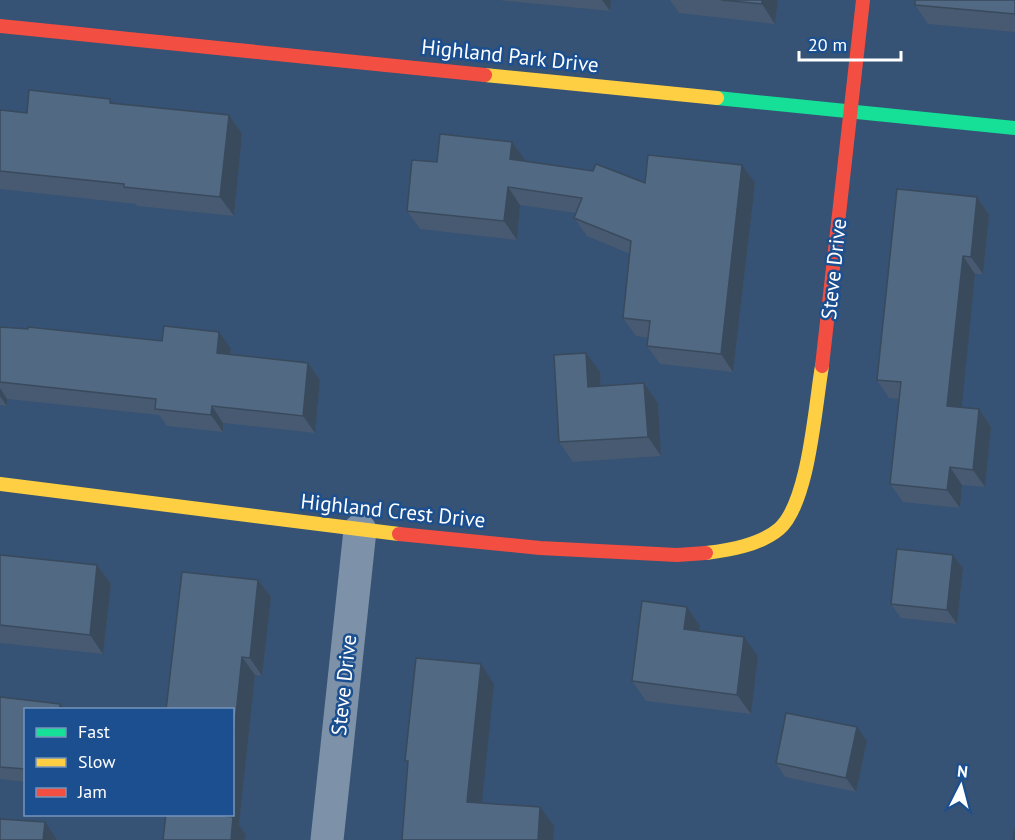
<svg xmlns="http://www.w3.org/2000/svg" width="1015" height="840" font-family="'PT Sans',sans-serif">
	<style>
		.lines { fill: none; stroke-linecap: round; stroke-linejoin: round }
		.street { stroke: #7d92a8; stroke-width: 33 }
		.fast { stroke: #16e098; stroke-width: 14 }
		.slow { stroke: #ffcf43; stroke-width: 14 }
		.jam { stroke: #f24e42; stroke-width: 14 }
		.wall { fill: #475a72 }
		.shaded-wall { fill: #394a5c }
		.building { fill: #526984; stroke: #394a5c; stroke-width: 1.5 }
		.labels { text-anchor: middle; stroke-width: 5; stroke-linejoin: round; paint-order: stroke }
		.street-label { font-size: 21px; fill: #fff; stroke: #1b4f8f }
	</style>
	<rect width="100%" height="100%" fill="#365274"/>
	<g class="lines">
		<polyline class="street" points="327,840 360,530"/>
		<polyline class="fast" points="717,98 1015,128"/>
		<g class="slow">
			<polyline points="485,75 717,98"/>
			<polyline points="0,484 399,534"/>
			<path d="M 706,553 C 730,550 760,545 779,529 C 809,503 815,406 822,366"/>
		</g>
		<g class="jam">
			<polyline points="0,26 485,75"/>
			<polyline points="822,366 863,0"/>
			<polyline points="399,534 540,548 677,555 706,553"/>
		</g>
	</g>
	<g class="wall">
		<polygon points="498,0 611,0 610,11"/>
		<polygon points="670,0 778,0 775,24 679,13"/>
		<polygon points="1015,0 1015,32 928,24 915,5"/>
		<polygon points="113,103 229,115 242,134 234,216 137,206 136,204 0,189 0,110 27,113"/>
		<polygon points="512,142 525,161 645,183 755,183 733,372 660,364 647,346 648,338 636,336 623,318 630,254 587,236 574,218 576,213 520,205 517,240 420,229 407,211 437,162"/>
		<polygon points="977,197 989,215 983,274 975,274 961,407 979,409 991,427 985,487 962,485 960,508 903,502 890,484 899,399 889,398 877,380"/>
		<polygon points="0,327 231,349 231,354 308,363 320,380 315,433 223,423 223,432 167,426 159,415 7,399 7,406 0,405"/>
		<polygon points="600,372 601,386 644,383 658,403 661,456 573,462 559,442"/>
		<polygon points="0,555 97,565 111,584 103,654 0,643"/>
		<polygon points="953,555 963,568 957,624 901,618 891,604"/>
		<polygon points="258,580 271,597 262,676 255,675 239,825 246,835 166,814 232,814 232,710"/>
		<polygon points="687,607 700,626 699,631 758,656 751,714 646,701 632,681"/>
		<polygon points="0,697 26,710 26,782 0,779"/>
		<polygon points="867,741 856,792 785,777 776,763"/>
	</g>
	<g class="shaded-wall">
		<polygon points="602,0 611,0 610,11"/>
		<polygon points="762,0 778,0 775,24 762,4"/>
		<polygon points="229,115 242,134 234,216 220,197"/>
		<polygon points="512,142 525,160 523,177 510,159"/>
		<polygon points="742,165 755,183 733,372 721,354"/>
		<polygon points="508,187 520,205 517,240 504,221"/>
		<polygon points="977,197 989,215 983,274 971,257"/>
		<polygon points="963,256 975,274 960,424 947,406"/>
		<polygon points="219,332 231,349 229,370 217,353"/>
		<polygon points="586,353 600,372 602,406 588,387"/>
		<polygon points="308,363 320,380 315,433 303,416"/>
		<polygon points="644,383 658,403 661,456 648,437"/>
		<polygon points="0,388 7,399 7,406 0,396"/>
		<polygon points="212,406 223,423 223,432 211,415"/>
		<polygon points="979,409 991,427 985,487 973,470"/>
		<polygon points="950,467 962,485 960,508 947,490"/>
		<polygon points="953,555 963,568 957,624 947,610"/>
		<polygon points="97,565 111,584 103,654 90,635"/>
		<polygon points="258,580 271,597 262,676 250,658"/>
		<polygon points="687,607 700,626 697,648 684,629"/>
		<polygon points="744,637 758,656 751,714 737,695"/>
		<polygon points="242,657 255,675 239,825 246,835 245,840 231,840 226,816 226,814 232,814 232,752"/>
		<polygon points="481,664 494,684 480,821 467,802"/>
		<polygon points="60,704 65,710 60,710"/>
		<polygon points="857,727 867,741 856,792 846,778"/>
		<polygon points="540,807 554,826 553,840 538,840"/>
		<polygon points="45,822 57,840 43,840"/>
	</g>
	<g class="building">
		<polygon points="721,0 762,0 762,4"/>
		<polygon points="915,0 1015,0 1015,14 915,5"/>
		<polygon points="29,90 110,99 110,103 229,115 220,197 124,187 124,184 0,171 0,110 27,113"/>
		<polygon points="440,134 512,142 510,159 593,171 596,164 645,183 648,155 742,165 721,354 647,346 650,321 623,318 631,241 574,218 582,198 508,187 504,221 407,211 412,160 437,162"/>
		<polygon points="897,189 977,197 971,257 963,256 947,406 979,409 973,470 950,467 947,490 890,484 901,382 877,380"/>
		<polygon points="164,326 219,332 217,353 308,363 303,416 212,406 211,415 155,409 156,399 0,382 0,327 28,329 28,327 162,341"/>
		<polygon points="586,353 588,387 644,383 648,437 559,442 554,355"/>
		<polygon points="897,549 953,555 947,610 891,604"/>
		<polygon points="0,555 97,565 90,635 0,625"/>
		<polygon points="182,572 258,580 250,658 242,657 232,752 232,710 166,710"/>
		<polygon points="642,601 687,607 684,629 744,637 737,695 632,681"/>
		<polygon points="416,658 481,664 467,802 540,807 538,840 402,840 408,761 405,761"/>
		<polygon points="0,697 60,704 60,710 26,710 26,769 0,767"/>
		<polygon points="786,713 857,727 846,778 776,763"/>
		<polygon points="166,814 226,814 226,816 233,817 231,840 163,840"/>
		<polygon points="0,819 45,822 43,840 0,840"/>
		<polygon points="1015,829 1015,840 1013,840"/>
	</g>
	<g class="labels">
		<g class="street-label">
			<text transform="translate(510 56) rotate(6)" y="7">Highland Park Drive</text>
			<text transform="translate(834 269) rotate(-84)" y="7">Steve Drive</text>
			<text transform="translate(393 511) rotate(6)" y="7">Highland Crest Drive</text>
			<text transform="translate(344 685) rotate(-84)" y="7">Steve Drive</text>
		</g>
	</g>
	<rect x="24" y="708" width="210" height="108" fill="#1b4f8f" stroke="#7695bc" stroke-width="1.5"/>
	<rect x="36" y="728" width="30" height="9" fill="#16e098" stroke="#7695bc" stroke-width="1.5"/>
	<text x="78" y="738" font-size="18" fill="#ffffff">Fast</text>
	<rect x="36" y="758" width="30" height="9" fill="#ffcf43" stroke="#7695bc" stroke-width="1.5"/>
	<text x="78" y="768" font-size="18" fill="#ffffff">Slow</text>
	<rect x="36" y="788" width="30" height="9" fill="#f24e42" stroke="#7695bc" stroke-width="1.5"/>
	<text x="78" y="798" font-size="18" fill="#ffffff">Jam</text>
	<g transform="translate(961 786) rotate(6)" stroke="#1b4f8f" stroke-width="4.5" paint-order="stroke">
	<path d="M0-4.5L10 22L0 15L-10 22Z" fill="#ffffff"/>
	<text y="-9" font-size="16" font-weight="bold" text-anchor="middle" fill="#ffffff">N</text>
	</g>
	<path d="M799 51v9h102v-9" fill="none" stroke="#ffffff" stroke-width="3"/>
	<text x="808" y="51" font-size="18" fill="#ffffff" stroke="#1b4f8f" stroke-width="4.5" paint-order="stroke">20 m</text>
</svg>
